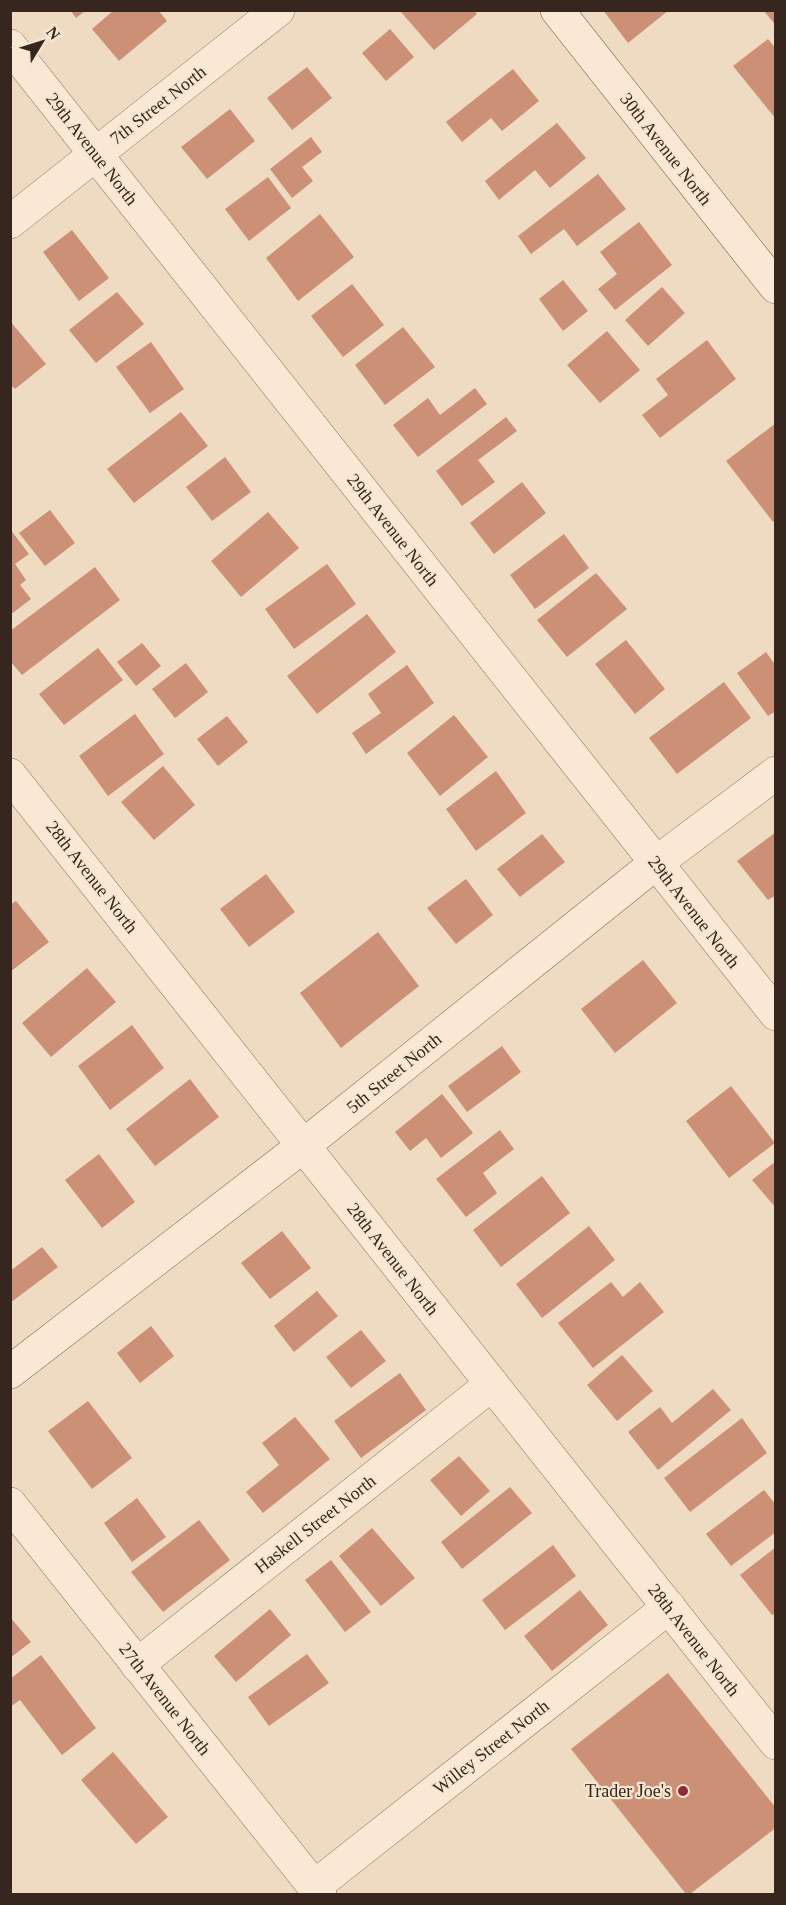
<svg xmlns="http://www.w3.org/2000/svg" width="786" height="1905" font-family="Georgia,serif">
	<style>
		.building { fill: #cc9077 }
		.lines { fill: none; stroke-linecap: round; stroke-linejoin: round }
		.street-casing { stroke: #876c59; stroke-width: 34 }
		.secondary-casing { stroke: #694d3c; stroke-width: 34 }
		.street { stroke: #f9e9d4; stroke-width: 33 }
		.secondary { stroke: #f9e9d4; stroke-width: 33 }
		.poi-dot { fill: #962936; stroke: #f5e6d0; stroke-width: 2 }
		.labels { text-anchor: middle; stroke-width: 4.5; stroke-linejoin: round; paint-order: stroke }
		.street-label { font-size: 18px; fill: #37261d; stroke: #f5e6d0 }
		.poi-label { font-size: 18px; fill: #37261d; stroke: #f5e6d0; text-anchor: end }
	</style>
	<rect width="100%" height="100%" fill="#eedbc1"/>
	<g class="building">
		<polygon points="70,10 86,10 76,18"/>
		<polygon points="114,10 158,10 167,21 119,61 92,29"/>
		<polygon points="403,10 474,10 477,14 434,50 401,12"/>
		<polygon points="603,10 669,10 628,43"/>
		<polygon points="763,10 776,10 776,21 774,23"/>
		<polygon points="390,29 414,57 386,81 362,53"/>
		<polygon points="768,39 776,49 776,119 733,66"/>
		<polygon points="307,67 332,98 292,130 267,98"/>
		<polygon points="513,69 539,101 502,131 491,118 462,142 446,122"/>
		<polygon points="230,109 255,141 207,179 181,147"/>
		<polygon points="557,123 586,158 550,188 535,170 499,200 485,181"/>
		<polygon points="311,137 322,152 302,167 313,181 292,198 270,169"/>
		<polygon points="598,174 626,209 577,246 564,229 531,254 518,236"/>
		<polygon points="268,177 291,208 249,241 225,209"/>
		<polygon points="320,214 354,257 298,301 266,258"/>
		<polygon points="639,222 672,265 615,310 598,289 617,274 600,252"/>
		<polygon points="72,230 109,278 79,301 43,252"/>
		<polygon points="563,280 588,311 563,331 539,299"/>
		<polygon points="352,284 384,325 343,357 311,316"/>
		<polygon points="662,287 685,313 648,346 625,320"/>
		<polygon points="117,292 144,324 96,363 69,330"/>
		<polygon points="10,321 46,364 15,389 10,384"/>
		<polygon points="403,327 435,367 385,405 355,365"/>
		<polygon points="607,331 640,370 600,403 567,365"/>
		<polygon points="707,340 736,379 660,438 642,415 668,395 656,379"/>
		<polygon points="151,342 184,389 150,413 116,367"/>
		<polygon points="475,388 487,404 418,457 393,425 428,398 440,415"/>
		<polygon points="181,412 208,446 134,503 107,469"/>
		<polygon points="506,417 517,431 478,460 495,482 462,506 436,471"/>
		<polygon points="776,423 776,520 773,522 726,461"/>
		<polygon points="225,457 251,492 212,521 186,487"/>
		<polygon points="522,482 546,513 494,554 470,523"/>
		<polygon points="50,510 75,543 45,566 19,533"/>
		<polygon points="268,512 299,548 241,597 211,561"/>
		<polygon points="10,529 29,554 15,564 26,580 20,585 31,599 10,615"/>
		<polygon points="564,534 589,568 535,609 510,575"/>
		<polygon points="327,564 356,604 294,649 265,609"/>
		<polygon points="95,567 120,600 22,675 10,661 10,631"/>
		<polygon points="596,573 627,609 567,657 537,620"/>
		<polygon points="367,614 396,652 317,714 287,676"/>
		<polygon points="626,640 665,689 635,714 595,664"/>
		<polygon points="142,643 161,666 136,686 117,662"/>
		<polygon points="98,648 123,680 64,725 39,694"/>
		<polygon points="766,652 776,666 776,711 768,716 737,673"/>
		<polygon points="186,663 208,692 175,718 152,689"/>
		<polygon points="407,665 434,703 366,754 352,733 381,713 368,694"/>
		<polygon points="724,682 751,718 677,774 649,738"/>
		<polygon points="135,714 164,754 108,796 79,756"/>
		<polygon points="454,715 488,757 440,796 407,753"/>
		<polygon points="227,716 248,742 218,766 197,739"/>
		<polygon points="163,766 195,805 154,840 121,802"/>
		<polygon points="496,771 526,813 476,851 446,809"/>
		<polygon points="776,832 776,895 768,900 737,861"/>
		<polygon points="542,834 565,862 520,897 497,869"/>
		<polygon points="266,874 295,912 249,947 220,909"/>
		<polygon points="466,879 493,915 456,944 427,908"/>
		<polygon points="16,901 49,942 10,972 10,905"/>
		<polygon points="378,932 419,986 341,1048 300,993"/>
		<polygon points="643,960 677,1003 615,1053 581,1009"/>
		<polygon points="87,968 116,1002 51,1057 22,1023"/>
		<polygon points="132,1025 164,1068 110,1110 78,1066"/>
		<polygon points="502,1046 521,1072 467,1112 448,1086"/>
		<polygon points="190,1079 219,1117 155,1166 126,1129"/>
		<polygon points="731,1086 775,1143 729,1178 686,1121"/>
		<polygon points="442,1094 473,1133 441,1158 426,1138 410,1151 395,1132"/>
		<polygon points="500,1130 514,1149 483,1173 497,1193 466,1217 436,1179"/>
		<polygon points="99,1154 135,1202 102,1228 65,1180"/>
		<polygon points="776,1161 776,1208 752,1180"/>
		<polygon points="542,1176 570,1213 501,1267 473,1230"/>
		<polygon points="589,1226 615,1260 542,1318 516,1284"/>
		<polygon points="282,1231 311,1268 270,1299 241,1263"/>
		<polygon points="42,1247 58,1267 10,1303 10,1271"/>
		<polygon points="611,1282 623,1297 640,1282 664,1312 593,1368 558,1323"/>
		<polygon points="317,1291 338,1316 294,1352 274,1326"/>
		<polygon points="151,1326 174,1356 140,1383 117,1353"/>
		<polygon points="361,1330 386,1361 351,1388 326,1357"/>
		<polygon points="622,1355 653,1391 617,1421 587,1385"/>
		<polygon points="400,1373 426,1410 361,1458 334,1421"/>
		<polygon points="713,1389 731,1410 658,1470 628,1432 660,1407 672,1423"/>
		<polygon points="88,1401 132,1458 92,1489 48,1431"/>
		<polygon points="295,1417 330,1459 263,1513 246,1492 279,1465 262,1443"/>
		<polygon points="742,1418 767,1453 690,1512 664,1478"/>
		<polygon points="459,1456 490,1491 461,1516 430,1480"/>
		<polygon points="510,1487 532,1513 462,1569 441,1542"/>
		<polygon points="764,1490 776,1505 776,1532 731,1566 706,1534"/>
		<polygon points="137,1498 166,1537 132,1562 104,1523"/>
		<polygon points="199,1520 230,1560 163,1612 131,1572"/>
		<polygon points="372,1528 415,1578 381,1606 339,1556"/>
		<polygon points="553,1545 576,1576 505,1630 482,1600"/>
		<polygon points="776,1547 776,1613 772,1615 740,1575"/>
		<polygon points="331,1560 371,1612 345,1632 305,1580"/>
		<polygon points="580,1590 608,1625 552,1671 524,1636"/>
		<polygon points="270,1609 291,1635 236,1682 214,1656"/>
		<polygon points="10,1617 31,1642 10,1658"/>
		<polygon points="307,1654 329,1683 269,1726 248,1697"/>
		<polygon points="41,1655 96,1728 62,1755 20,1700 10,1707 10,1679"/>
		<polygon points="668,1673 776,1808 776,1822 773,1830 690,1894 686,1894 571,1749"/>
		<polygon points="113,1752 168,1817 136,1844 81,1780"/>
	</g>
	<g class="lines">
		<g class="street-casing">
			<g id="street">
				<polyline points="10,46 776,1014"/>
				<polyline points="10,222 278,10"/>
				<polyline points="10,775 776,1743"/>
				<polyline points="10,1372 303,1146 656,863 776,773"/>
				<polyline points="10,1504 320,1894"/>
				<polyline points="137,1665 492,1384"/>
				<polyline points="314,1887 669,1607"/>
			</g>
		</g>
		<g class="secondary-casing">
			<polyline id="secondary" points="557,10 776,287"/>
		</g>
		<use href="#street" class="street"/>
		<use href="#secondary" class="secondary"/>
	</g>
	<circle class="poi-dot" cx="683" cy="1791" r="6"/>
	<g class="labels">
		<g class="street-label">
			<text transform="translate(158 105) rotate(-38)" y="6">7th Street North</text>
			<text transform="translate(92 149) rotate(52)" y="6">29th Avenue North</text>
			<text transform="translate(666 149) rotate(52)" y="6">30th Avenue North</text>
			<text transform="translate(393 530) rotate(52)" y="6">29th Avenue North</text>
			<text transform="translate(92 877) rotate(52)" y="6">28th Avenue North</text>
			<text transform="translate(694 912) rotate(52)" y="6">29th Avenue North</text>
			<text transform="translate(394 1073) rotate(-39)" y="6">5th Street North</text>
			<text transform="translate(393 1259) rotate(52)" y="6">28th Avenue North</text>
			<text transform="translate(315 1524) rotate(-38)" y="6">Haskell Street North</text>
			<text transform="translate(694 1640) rotate(52)" y="6">28th Avenue North</text>
			<text transform="translate(165 1699) rotate(52)" y="6">27th Avenue North</text>
			<text transform="translate(491 1747) rotate(-38)" y="6">Willey Street North</text>
		</g>
		<g class="poi-label">
			<text x="671" y="1797">Trader Joe's</text>
		</g>
	</g>
	<rect width="786" height="1905" fill="none" stroke="#37261d" stroke-width="24"/>
	<g transform="translate(42 42) rotate(52)" stroke="#f5e6d0" stroke-width="4.5" paint-order="stroke">
	<path d="M0-4.5L10 22L0 15L-10 22Z" fill="#37261d"/>
	<text y="-9" font-size="16" font-weight="bold" text-anchor="middle" fill="#37261d">N</text>
	</g>
</svg>
